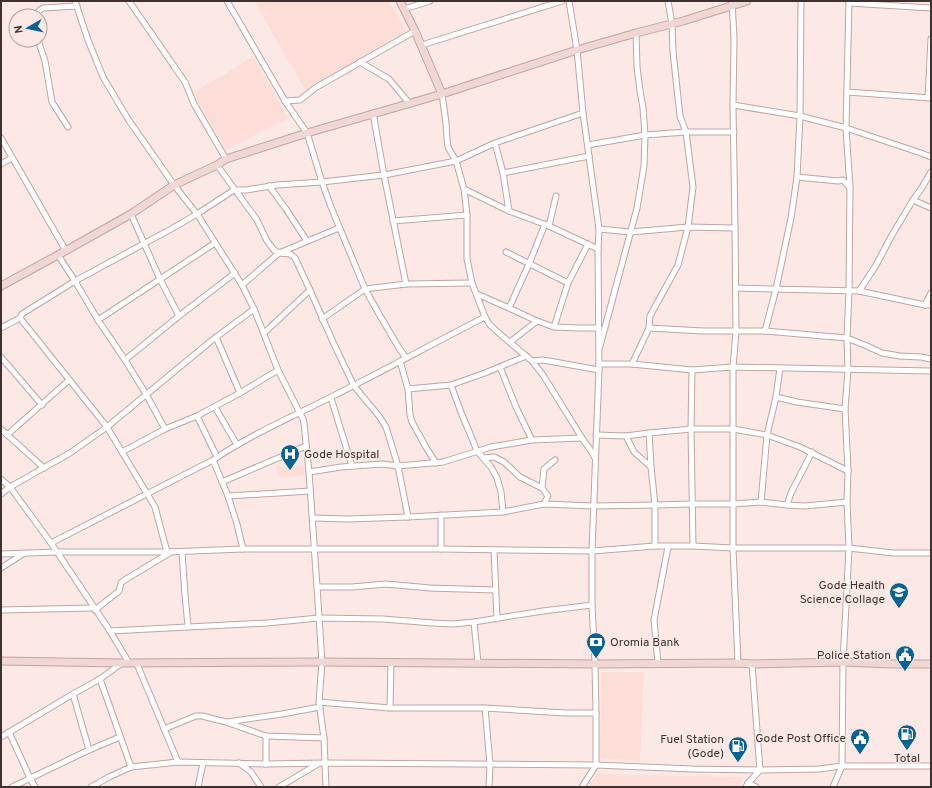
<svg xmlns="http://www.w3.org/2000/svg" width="932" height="788" font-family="Overpass,sans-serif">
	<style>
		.built { fill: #fdddd7 }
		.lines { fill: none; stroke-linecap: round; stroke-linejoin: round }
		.street-casing { stroke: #c1a49f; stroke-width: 7 }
		.secondary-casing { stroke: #c1a49f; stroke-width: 9 }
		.street { stroke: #fff; stroke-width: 5 }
		.secondary { stroke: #f0d7d3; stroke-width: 7 }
		.labels { text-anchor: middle; stroke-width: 3; stroke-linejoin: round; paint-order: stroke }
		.poi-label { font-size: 12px; fill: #3e3230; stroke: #fce9e5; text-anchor: end }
	</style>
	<rect width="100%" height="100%" fill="#fce9e5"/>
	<g class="built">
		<polygon points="254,1 389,1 406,31 306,91"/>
		<polygon points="253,57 288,118 226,150 193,93"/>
		<polygon points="276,465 286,467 297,467 304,466 304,475 281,478 278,475"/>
		<polygon points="601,672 644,672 640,761 600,758"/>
		<polygon points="597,774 744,777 739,787 588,787"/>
	</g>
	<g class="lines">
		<g class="street-casing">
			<g id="street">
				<polyline points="75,1 88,40 103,77 128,119 174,185 197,214 242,285 254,309 278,370 303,419 304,423 309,472 317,587 322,662 319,702 324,738 326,787"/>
				<polyline points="129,1 185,82 194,104 226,159"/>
				<polyline points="227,1 285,101 307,133 322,182 331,207 365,289 379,314 399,348 406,358"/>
				<polyline points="569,1 577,50 583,113 599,229 598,249 599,370 592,551 592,605 595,664 596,713 596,765 582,787"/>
				<polyline points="732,1 734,38 733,105 735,228 736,332 733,367 733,548 738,663"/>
				<polyline points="849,3 931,8"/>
				<polyline points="404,9 430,1"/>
				<polyline points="34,16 40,10 43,8 77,6"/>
				<polyline points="38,40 45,61 52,102 68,127"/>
				<polyline points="422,45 562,1"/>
				<polyline points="360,62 389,79 410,104"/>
				<polyline points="847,92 931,98"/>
				<polyline points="442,94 446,123 447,139 448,147 456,161 464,189 467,215 467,259 472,283 485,317 490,325 501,335 532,361 543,375 582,438 591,451 595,458"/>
				<polyline points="928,98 931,39"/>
				<polyline points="285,101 300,100 315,88 415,31"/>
				<polyline points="733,105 800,116 846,128 921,153 931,157"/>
				<polyline points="373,113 384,175 406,284"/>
				<polyline points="1,138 66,251"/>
				<polyline points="495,143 503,173 509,211"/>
				<polyline points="588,145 645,135 686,132 734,132"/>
				<polyline points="1,164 12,158"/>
				<polyline points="217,165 257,220 267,241 274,250 279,253 290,254 295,258 310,290 333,342 354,386 379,416 386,427 398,466 408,517"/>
				<polyline points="503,173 589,156"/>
				<polyline points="797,177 838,181 843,180 850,188"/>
				<polyline points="269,186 286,209 307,241"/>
				<polyline points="464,189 509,211 549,226 598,249"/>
				<polyline points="913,200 931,208"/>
				<polyline points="131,214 160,279 179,316"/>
				<polyline points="393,221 467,215"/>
				<polyline points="549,226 556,196"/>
				<polyline points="599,229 631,232 688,227 735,228"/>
				<polyline points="506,252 568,283 554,327"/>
				<polyline points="58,255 75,281 98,320 125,360 146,394 165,429"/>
				<polyline points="568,283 588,244"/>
				<polyline points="242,285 279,253 339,228"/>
				<polyline points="736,288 859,291 925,305 931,305"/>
				<polyline points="859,291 875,267 892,235 913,200 921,189 931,172"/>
				<polyline points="477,294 509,308 537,321 554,327 579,328 599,328"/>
				<polyline points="925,305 931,293"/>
				<polyline points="509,308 529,264 545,224"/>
				<polyline points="20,318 107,427 155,507 167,552"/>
				<polyline points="322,319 365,289 406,284 472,283"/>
				<polyline points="98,320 215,243"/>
				<polyline points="1,328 20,318 22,314 75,281 173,228 197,214 234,190 246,190 277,185 322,182 384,175 456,161 495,143 583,113"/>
				<polyline points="649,328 650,316 678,265 688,227 693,187 686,132 680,116 673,52 672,24 668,1"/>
				<polyline points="765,331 776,289 791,218 797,177 800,116 801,1"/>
				<polyline points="264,333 310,290"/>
				<polyline points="216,337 240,393"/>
				<polyline points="510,342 537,321"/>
				<polyline points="600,346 637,208 644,166 645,135 643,108 640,91 637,67 636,33"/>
				<polyline points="1,357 42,405"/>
				<polyline points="125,360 179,316 235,273"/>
				<polyline points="400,361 408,389 410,415 412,422 427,449 436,463"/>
				<polyline points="532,361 542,360 549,361 599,370"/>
				<polyline points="599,364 632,364 692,370 733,367 931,371"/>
				<polyline points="632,364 649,328 703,331 765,331 847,338 867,346 882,353 900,356 921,357 931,359"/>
				<polyline points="500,367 516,407 532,440"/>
				<polyline points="692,370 691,429 693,546"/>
				<polyline points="451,385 462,415 471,436 477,451 491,467 497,478 501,492 503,512"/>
				<polyline points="408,389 451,385 485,373 526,356"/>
				<polyline points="776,397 797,402 845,409"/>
				<polyline points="331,398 352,466"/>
				<polyline points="215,407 237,445"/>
				<polyline points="197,416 217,457"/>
				<polyline points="1,429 44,468"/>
				<polyline points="649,433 651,467 655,505 655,546"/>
				<polyline points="7,435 69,380"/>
				<polyline points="596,435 626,436 649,433 691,429 733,429 767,435 800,447 848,471"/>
				<polyline points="626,436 634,452 651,467"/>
				<polyline points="122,452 165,429 197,416 240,393 278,370"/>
				<polyline points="484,458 494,457 504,462 520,477 542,488"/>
				<polyline points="213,460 228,496 237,524 243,549"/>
				<polyline points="309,472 341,467 382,464 398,466 443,462 491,447 532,440 582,438"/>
				<polyline points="1,479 10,487 51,543 110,631 129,663"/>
				<polyline points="222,482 306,446"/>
				<polyline points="1,494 10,487 70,453 107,427 211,341 254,309"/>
				<polyline points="228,496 310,491"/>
				<polyline points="761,502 767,435 776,397 780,368"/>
				<polyline points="544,504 548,496 542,488 544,469 555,460"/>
				<polyline points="787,505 791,493 812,452"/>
				<polyline points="441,515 441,549"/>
				<polyline points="313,518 347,519 408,517 503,512 544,504 594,506 655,505 692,504 734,504 761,502 787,505 805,506 847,502"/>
				<path d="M 51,543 L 213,460 C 250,435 292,417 331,397 C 383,371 434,343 485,317"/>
				<polyline points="494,550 497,619"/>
				<polyline points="182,552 185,595 188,626"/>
				<polyline points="1,554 57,552 167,552 243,549 441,549 592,551 655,546 693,546 733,548 849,548 893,553 931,553"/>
				<polyline points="1,568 23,554"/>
				<polyline points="317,587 352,587 386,584 430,588 495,590"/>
				<polyline points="1,610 93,608"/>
				<polyline points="95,610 119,591 121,583 123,581 171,552"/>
				<polyline points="474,622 478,663"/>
				<polyline points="110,631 267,623 319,618 383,619 433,623 453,624 474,622 543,611 592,605"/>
				<polyline points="137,664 178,762"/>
				<polyline points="658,664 654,620 668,547"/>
				<polyline points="100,679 131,767"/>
				<polyline points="73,694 89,750"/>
				<polyline points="319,702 390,708 485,708 566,713 596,713"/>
				<polyline points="390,708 391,663"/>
				<polyline points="485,708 490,764 489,787"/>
				<polyline points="227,722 282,714 320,707"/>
				<polyline points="164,729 196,716 202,716 226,722 266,736 324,738"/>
				<polyline points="9,732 30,778 35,787"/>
				<polyline points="1,737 73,694 100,679 122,663"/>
				<polyline points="239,763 251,772 261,787"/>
				<polyline points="266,764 266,736"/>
				<polyline points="748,783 756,787"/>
				<polyline points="12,787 89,750 120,737"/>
				<polyline points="91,787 109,777 131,767 178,762 266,764 325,763 596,765 692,769 760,770 819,769 842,766 931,766"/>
				<polyline points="198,787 203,763"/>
				<polyline points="279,787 318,764"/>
				<polyline points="746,787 748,783 760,770 752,664"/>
				<polyline points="833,787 842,766 843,662 849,548 847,502 848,471 845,409 848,370 847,338 849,290 850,188 846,128 849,1"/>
			</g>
		</g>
		<g class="secondary-casing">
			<g id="secondary">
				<polyline points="400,1 415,31 442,94"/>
				<polyline points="1,286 58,255 131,214 174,185 217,165 226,159 307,133 442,94 577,50 636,33 683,21 747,1"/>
				<polyline points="1,661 122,663 322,662 595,664 738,663 752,664 843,662 892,664 931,664"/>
			</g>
		</g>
		<use href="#street" class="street"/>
		<use href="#secondary" class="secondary"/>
	</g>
	<defs>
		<g id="hospital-pin" transform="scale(1)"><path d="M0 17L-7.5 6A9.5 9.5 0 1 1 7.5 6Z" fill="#066393" stroke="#fce9e5"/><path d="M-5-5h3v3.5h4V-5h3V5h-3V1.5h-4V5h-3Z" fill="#fff"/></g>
		<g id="school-pin" transform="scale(1)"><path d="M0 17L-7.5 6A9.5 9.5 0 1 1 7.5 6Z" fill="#066393" stroke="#fce9e5"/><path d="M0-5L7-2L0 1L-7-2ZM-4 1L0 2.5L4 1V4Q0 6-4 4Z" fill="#fff"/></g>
		<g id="bank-pin" transform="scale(1)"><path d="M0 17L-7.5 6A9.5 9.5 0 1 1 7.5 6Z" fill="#066393" stroke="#fce9e5"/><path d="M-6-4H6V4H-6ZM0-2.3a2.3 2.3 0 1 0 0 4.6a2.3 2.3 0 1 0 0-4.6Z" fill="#fff"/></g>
		<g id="civic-pin" transform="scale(1)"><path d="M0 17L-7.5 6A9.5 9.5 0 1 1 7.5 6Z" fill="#066393" stroke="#fce9e5"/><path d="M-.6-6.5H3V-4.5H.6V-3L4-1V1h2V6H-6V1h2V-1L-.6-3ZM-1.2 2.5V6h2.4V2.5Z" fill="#fff"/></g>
		<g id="fuel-pin" transform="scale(1)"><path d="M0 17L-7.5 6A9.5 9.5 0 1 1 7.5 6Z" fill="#066393" stroke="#fce9e5"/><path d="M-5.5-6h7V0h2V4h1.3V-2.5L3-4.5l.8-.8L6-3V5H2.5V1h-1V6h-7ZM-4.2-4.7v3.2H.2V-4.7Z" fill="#fff"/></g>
	</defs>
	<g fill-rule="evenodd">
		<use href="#hospital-pin" x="290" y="454"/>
		<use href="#school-pin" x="899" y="592"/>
		<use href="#bank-pin" x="596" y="642"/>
		<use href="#civic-pin" x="905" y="655"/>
		<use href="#fuel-pin" x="907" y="734"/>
		<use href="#civic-pin" x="860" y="738"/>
		<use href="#fuel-pin" x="738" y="746"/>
	</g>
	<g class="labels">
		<g class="poi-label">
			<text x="304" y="458" text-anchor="start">Gode Hospital</text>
			<text x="885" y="589">Gode Health<tspan x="885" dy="14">Science Collage</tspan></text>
			<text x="610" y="646" text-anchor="start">Oromia Bank</text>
			<text x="891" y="659">Police Station</text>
			<text x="846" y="742">Gode Post Office</text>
			<text x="724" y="743">Fuel Station<tspan x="724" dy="14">(Gode)</tspan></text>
			<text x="907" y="762" text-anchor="middle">Total</text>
		</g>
	</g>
	<rect width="932" height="788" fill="none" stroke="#3e3230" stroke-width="4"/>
	<g transform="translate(28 28) rotate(261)"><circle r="19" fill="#fce9e5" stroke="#b0a09d"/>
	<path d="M0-3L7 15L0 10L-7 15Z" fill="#066393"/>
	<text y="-6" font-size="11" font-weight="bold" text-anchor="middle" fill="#3e3230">N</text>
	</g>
</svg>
